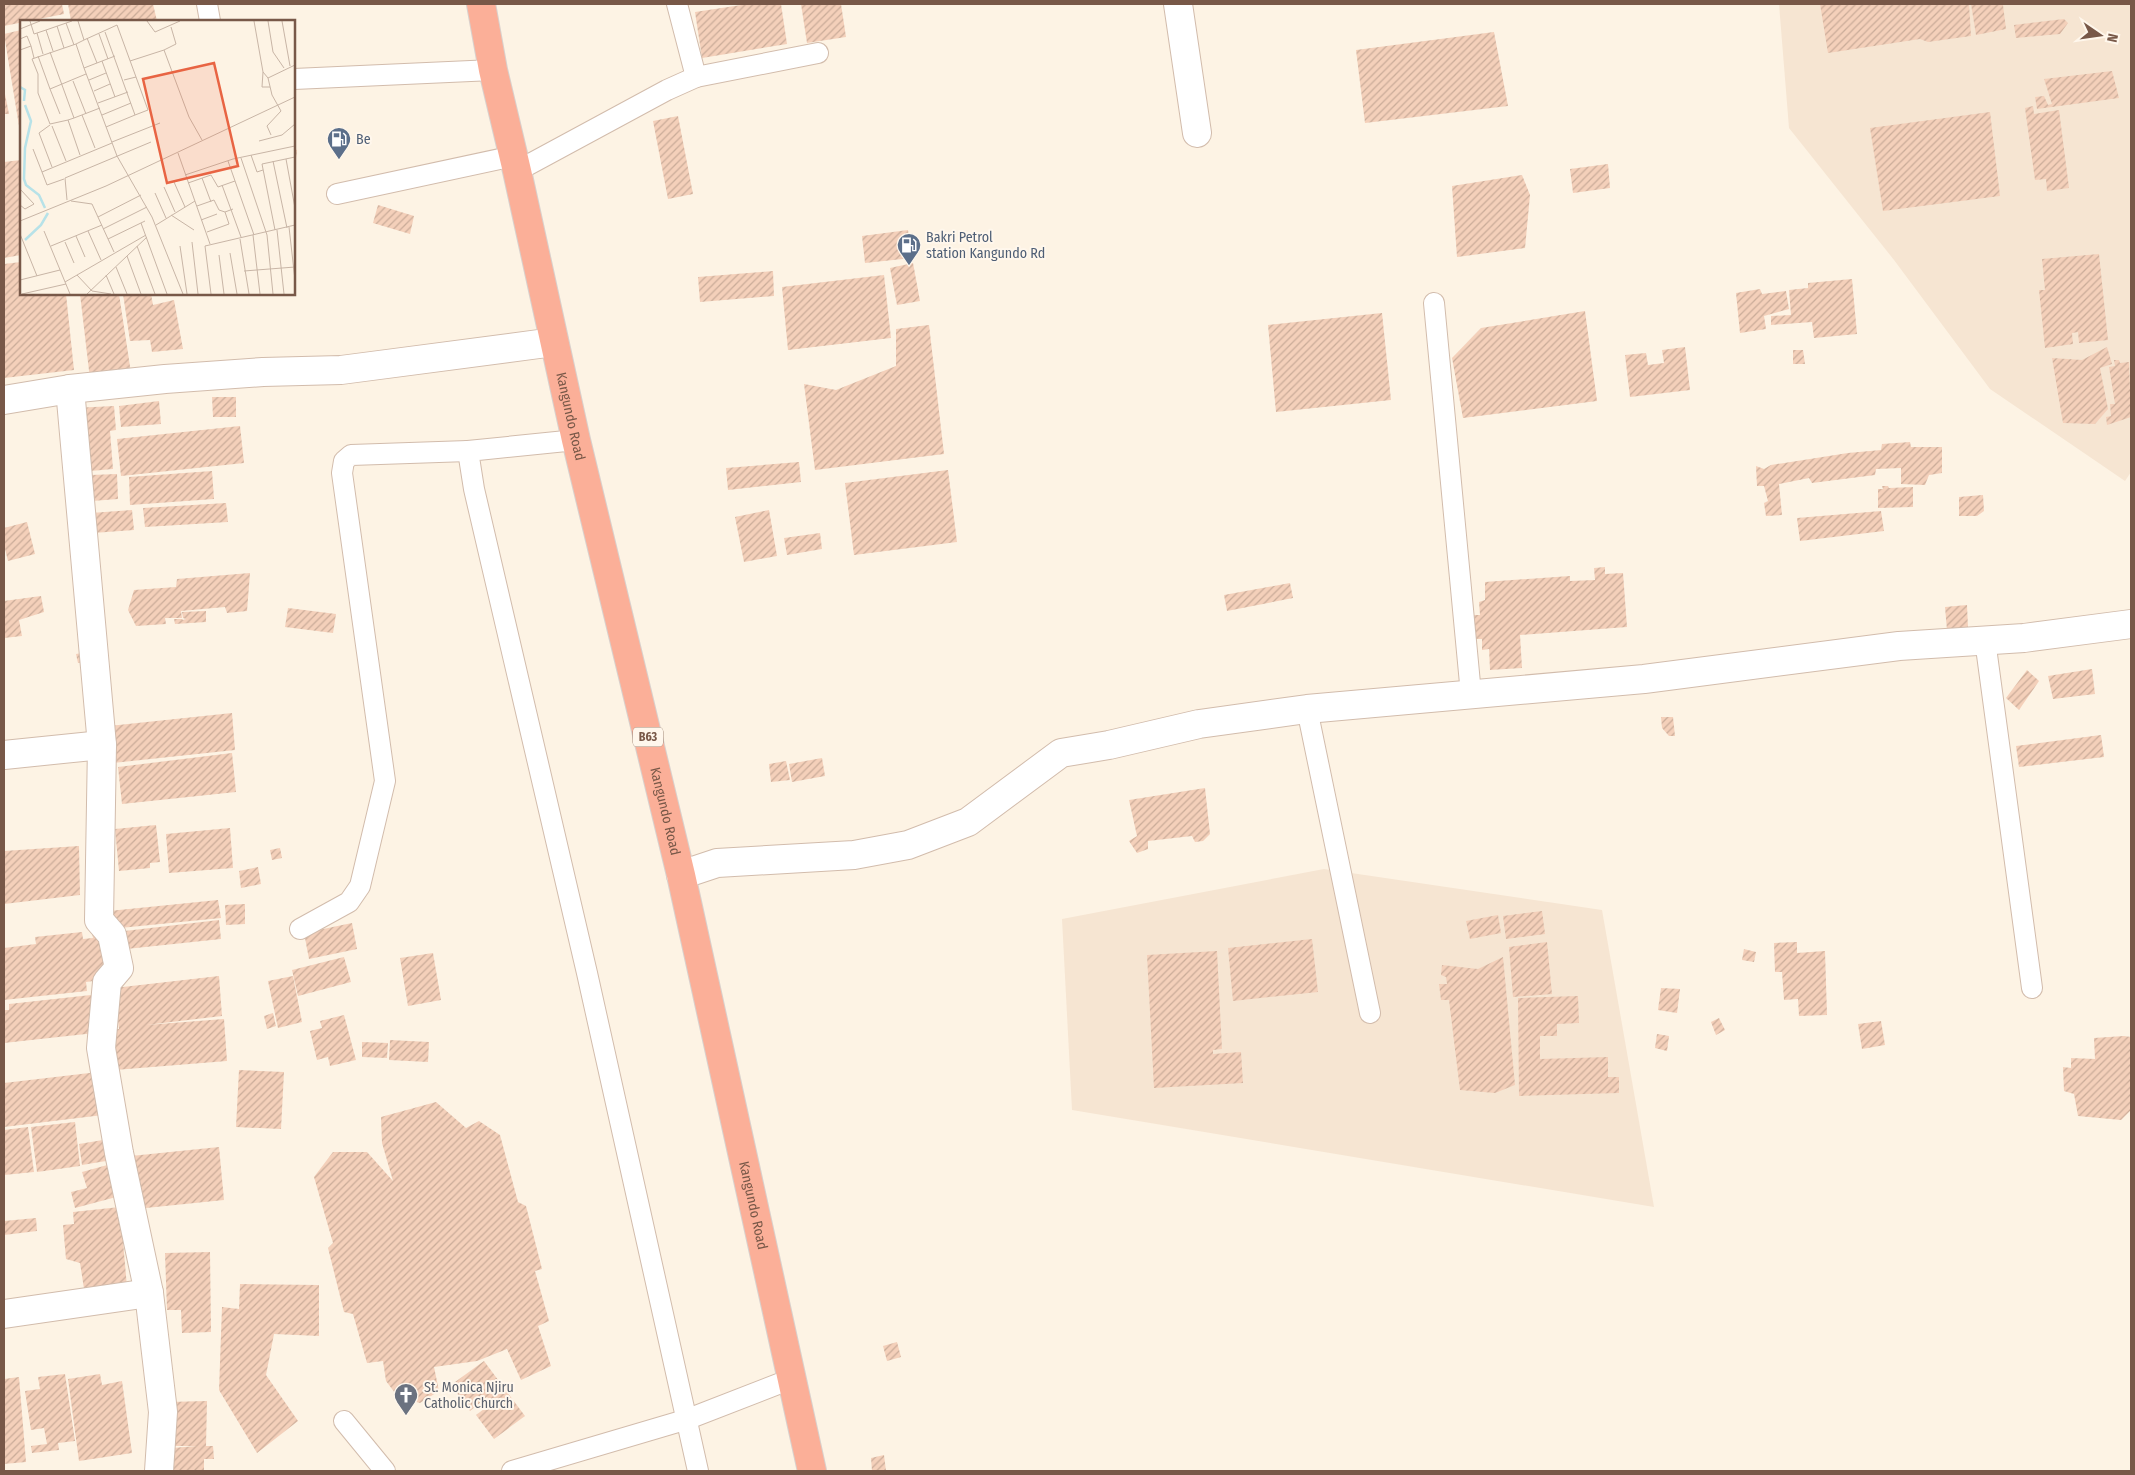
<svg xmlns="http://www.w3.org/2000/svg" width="2135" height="1475" font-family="'Fira Sans Condensed',sans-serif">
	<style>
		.residential { fill: #f6e5d2 }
		.building { fill: url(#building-hatch) }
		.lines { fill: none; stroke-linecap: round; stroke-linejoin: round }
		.lane-casing { stroke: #d2bcac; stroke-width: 22 }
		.street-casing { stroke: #d2bcac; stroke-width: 30 }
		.highway-casing { stroke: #d9d0cc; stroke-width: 30 }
		.lane { stroke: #fff; stroke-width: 20 }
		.street { stroke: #fff; stroke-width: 28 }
		.highway { stroke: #fbaf98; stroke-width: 28 }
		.labels { text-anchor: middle; stroke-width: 4; stroke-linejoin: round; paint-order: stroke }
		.shield { fill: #fff7ec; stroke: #a08879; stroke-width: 1 }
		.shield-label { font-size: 12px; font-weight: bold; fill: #785848 }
		.service-label { font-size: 14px; fill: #4e5e75; stroke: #fff7ec; text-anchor: start }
		.street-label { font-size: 14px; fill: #785848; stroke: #fff7ec }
		.worship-label { font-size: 14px; fill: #5b616d; stroke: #fff7ec; text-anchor: start }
		.inset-river { fill: none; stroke: #b7e2e8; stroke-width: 2.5 }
		.inset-road { fill: none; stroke: #c8b5a6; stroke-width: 1 }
		.view { fill: #e86443; fill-opacity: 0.15; stroke: #e86443; stroke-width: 2.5 }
		.inset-edge { fill: none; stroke: #785848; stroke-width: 2.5 }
	</style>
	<defs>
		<pattern id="building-hatch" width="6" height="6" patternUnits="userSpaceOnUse" patternTransform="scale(1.25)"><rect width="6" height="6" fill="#f4d0ba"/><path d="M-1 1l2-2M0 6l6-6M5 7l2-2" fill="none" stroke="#caac99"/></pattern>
	</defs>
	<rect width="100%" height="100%" fill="#fdf3e4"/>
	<g class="residential">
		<polygon points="1779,4 2131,4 2131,472 2125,481 1990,389 1894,260 1789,128"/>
		<polygon points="1324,869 1602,910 1654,1207 1072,1110 1062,919"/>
	</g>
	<g class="building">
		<polygon points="4,4 62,4 64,14 4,26"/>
		<polygon points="68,4 153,4 157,21 71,21"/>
		<polygon points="748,4 781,4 787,44 702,58 695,12"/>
		<polygon points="801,4 841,4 846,37 807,43"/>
		<polygon points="1820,4 1969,4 1971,36 1928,42 1920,39 1828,53"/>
		<polygon points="1971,4 2003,5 2006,29 1976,35"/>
		<polygon points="2064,19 2068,23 2060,34 2016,38 2014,25"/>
		<polygon points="21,30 21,132 20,132 4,34"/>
		<polygon points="1494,32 1508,106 1365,123 1356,50"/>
		<polygon points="2112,71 2119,98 2037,109 2035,97 2044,96 2048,105 2052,104 2044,79"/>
		<polygon points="4,89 9,114 4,114"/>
		<polygon points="2033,106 2034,114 2059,110 2069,188 2047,191 2046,179 2035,180 2025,108"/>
		<polygon points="1990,112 2000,196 1883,211 1870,128"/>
		<polygon points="678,116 693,194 668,199 653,121"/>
		<polygon points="294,149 297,150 295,167 294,167"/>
		<polygon points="21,160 21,255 4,258 4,162"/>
		<polygon points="1608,164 1610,188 1573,193 1570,169"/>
		<polygon points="1522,175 1530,195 1525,248 1457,257 1452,186"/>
		<polygon points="378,205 414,216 410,234 373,223"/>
		<polygon points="908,230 912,258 865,263 862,236"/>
		<polygon points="2099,254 2108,340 2079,343 2078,332 2072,333 2073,344 2045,348 2039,290 2045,290 2042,259"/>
		<polygon points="21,262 21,294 66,294 74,370 4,378 4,264"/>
		<polygon points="913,263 920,301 897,305 890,268"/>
		<polygon points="773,271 774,296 700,302 698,277"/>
		<polygon points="884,275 891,338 788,350 782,287"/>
		<polygon points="1852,279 1857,334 1814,338 1812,322 1771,325 1771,316 1791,315 1789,290 1808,288 1808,283"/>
		<polygon points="1760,289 1762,294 1786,291 1789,309 1764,316 1766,329 1740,333 1736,293"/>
		<polygon points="80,294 119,294 131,373 90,379"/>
		<polygon points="123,294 151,294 153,305 174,300 183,349 152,352 150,340 130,341"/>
		<polygon points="1585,311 1597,401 1463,418 1452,358 1481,328"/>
		<polygon points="1382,313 1391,400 1276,412 1268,325"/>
		<polygon points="929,325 944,454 815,470 804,384 836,390 896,366 896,329"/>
		<polygon points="1685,347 1690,390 1630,397 1625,355 1646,353 1648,365 1664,363 1662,350"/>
		<polygon points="2107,347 2112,364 2100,368 2108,409 2095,424 2063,423 2052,358 2082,360"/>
		<polygon points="1793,350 1803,350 1805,364 1793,364"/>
		<polygon points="2114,360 2119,360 2120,363 2129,362 2131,417 2107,425 2106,417 2111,416 2110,404 2115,404 2109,367 2115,366"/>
		<polygon points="212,397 236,397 236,417 213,417"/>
		<polygon points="159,401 161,424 121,427 119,406"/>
		<polygon points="114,406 116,430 110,431 113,469 79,472 74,408"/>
		<polygon points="240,426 244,463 121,476 117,439"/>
		<polygon points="1910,442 1911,447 1942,447 1942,473 1929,475 1925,485 1901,484 1901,468 1876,469 1875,475 1812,483 1809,478 1779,484 1782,515 1766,516 1764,503 1768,501 1764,486 1757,486 1756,466 1764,469 1771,465 1848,453 1881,450 1882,444"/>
		<polygon points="799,462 801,482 728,490 726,468"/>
		<polygon points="948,470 957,542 854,555 845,483"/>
		<polygon points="212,471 214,499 130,505 129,477"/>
		<polygon points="117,474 118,499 92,501 91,475"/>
		<polygon points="1882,486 1888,486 1889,488 1913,487 1913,507 1878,508 1878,489 1883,489"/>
		<polygon points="1983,495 1984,511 1977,516 1959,516 1959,497"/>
		<polygon points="226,503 228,522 145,527 143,508"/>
		<polygon points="132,510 134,530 93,533 91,513"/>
		<polygon points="769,510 777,556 744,562 735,517"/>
		<polygon points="1881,511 1884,531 1800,541 1797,518"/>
		<polygon points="27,522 35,554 8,561 4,545 4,528"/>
		<polygon points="820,533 822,549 787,555 784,538"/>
		<polygon points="1605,567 1605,574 1623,573 1627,627 1520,635 1522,668 1490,670 1489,649 1482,650 1482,639 1473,639 1471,615 1480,615 1479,602 1485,600 1485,582 1570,576 1570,581 1595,580 1594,568"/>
		<polygon points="250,573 247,611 227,613 225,607 181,611 182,618 165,618 166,624 136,626 128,610 134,590 176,587 177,579"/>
		<polygon points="1290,583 1293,598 1227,611 1224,595"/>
		<polygon points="41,596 44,612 19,620 22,636 4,638 4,601"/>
		<polygon points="1967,605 1968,628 1947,630 1945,607"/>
		<polygon points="288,608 336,614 333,633 285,627"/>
		<polygon points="206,611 206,622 175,624 174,619 182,619 183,620 186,619 183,618 182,612"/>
		<polygon points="87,652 89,661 78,663 76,654"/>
		<polygon points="2092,669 2095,694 2053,699 2048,676"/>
		<polygon points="2027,670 2039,681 2019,710 2006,698"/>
		<polygon points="232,713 235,750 113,763 109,726"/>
		<polygon points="1661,717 1673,717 1675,736 1669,736 1662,728"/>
		<polygon points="2101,735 2104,757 2019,767 2016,746"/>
		<polygon points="232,753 236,792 122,804 118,767"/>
		<polygon points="822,758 825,776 792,782 789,764"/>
		<polygon points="786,761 790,780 771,782 769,764"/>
		<polygon points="1205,788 1210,834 1203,841 1195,842 1192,836 1148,841 1148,849 1137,853 1129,841 1137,836 1129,800"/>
		<polygon points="156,825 160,862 150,863 150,868 119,871 115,829"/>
		<polygon points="230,828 233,868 169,873 166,834"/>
		<polygon points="79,846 80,895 4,904 4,851"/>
		<polygon points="280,848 282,858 272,860 270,850"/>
		<polygon points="258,867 261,884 241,888 239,871"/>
		<polygon points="218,900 221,918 110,929 109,911"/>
		<polygon points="245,904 245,924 226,925 225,905"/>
		<polygon points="1542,911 1545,934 1506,939 1503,916"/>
		<polygon points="1498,915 1501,933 1470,939 1466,921"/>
		<polygon points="219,920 221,939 117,950 116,932"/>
		<polygon points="352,923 357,949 309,959 304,933"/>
		<polygon points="108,930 108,979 86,982 87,991 4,1000 4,948 36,944 35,937 82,932 83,939 93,938 92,932"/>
		<polygon points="1312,939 1318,992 1233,1001 1228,948"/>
		<polygon points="1547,942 1552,994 1513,997 1509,947"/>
		<polygon points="1797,942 1797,953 1825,951 1827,1015 1799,1016 1798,999 1784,1000 1782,972 1775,972 1774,943"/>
		<polygon points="1744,949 1756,952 1754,962 1742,960"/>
		<polygon points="1217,951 1222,1049 1213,1050 1213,1054 1241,1052 1243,1083 1154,1088 1147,955"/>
		<polygon points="433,953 441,1000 408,1006 400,958"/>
		<polygon points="344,957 351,982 298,996 292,970"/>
		<polygon points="1503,957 1515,1085 1495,1093 1460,1090 1449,1000 1441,1000 1439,984 1447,984 1446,977 1441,975 1442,965 1478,969"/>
		<polygon points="219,976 222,1016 146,1025 224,1019 227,1061 115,1070 111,1029 119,1029 114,988"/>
		<polygon points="293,976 302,1022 278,1028 268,981"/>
		<polygon points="1661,988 1680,989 1677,1013 1658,1010"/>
		<polygon points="91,995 95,1033 4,1043 4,1010 9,1010 9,1004"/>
		<polygon points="1578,996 1579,1023 1557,1024 1557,1036 1540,1036 1540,1059 1608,1057 1608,1077 1619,1077 1619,1093 1519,1096 1518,998"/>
		<polygon points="273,1013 276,1026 267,1029 264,1016"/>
		<polygon points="344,1015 356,1060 330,1066 328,1057 317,1060 310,1031 322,1028 320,1021"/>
		<polygon points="1719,1018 1725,1030 1716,1035 1711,1022"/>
		<polygon points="1881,1021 1885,1045 1862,1049 1858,1024"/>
		<polygon points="1657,1034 1669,1036 1667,1051 1655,1048"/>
		<polygon points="2124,1036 2131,1037 2131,1110 2121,1120 2078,1116 2074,1094 2064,1091 2063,1067 2071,1068 2071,1058 2095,1059 2094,1038"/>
		<polygon points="390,1040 429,1042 428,1062 389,1060"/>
		<polygon points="362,1042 388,1043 387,1058 362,1057"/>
		<polygon points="239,1070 284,1072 281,1129 236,1127"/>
		<polygon points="98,1072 103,1115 4,1127 4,1083"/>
		<polygon points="436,1102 466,1128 479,1121 500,1135 518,1202 526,1206 542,1269 535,1271 549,1321 538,1326 551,1366 521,1380 507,1349 477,1361 434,1367 439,1391 420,1403 398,1397 386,1381 383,1361 367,1363 353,1314 344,1312 328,1248 333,1243 314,1177 333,1152 367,1152 393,1181 382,1143 381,1117"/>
		<polygon points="75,1122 80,1166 37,1172 31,1127"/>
		<polygon points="28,1127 34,1172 4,1175 4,1130"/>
		<polygon points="103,1140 106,1161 82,1165 79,1144"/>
		<polygon points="219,1147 224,1200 136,1209 131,1156"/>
		<polygon points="111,1164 120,1196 75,1208 71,1192 87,1188 82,1172"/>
		<polygon points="120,1207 127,1287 85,1295 80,1263 66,1259 63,1225 74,1224 73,1212"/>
		<polygon points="36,1218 37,1231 4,1235 4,1221"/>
		<polygon points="210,1252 211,1332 182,1333 181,1310 167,1310 165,1253"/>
		<polygon points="240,1284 319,1285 319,1336 274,1334 266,1375 298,1421 257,1453 219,1390 222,1307 239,1309"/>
		<polygon points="897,1342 901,1357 887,1361 883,1346"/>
		<polygon points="484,1361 525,1416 494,1439 476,1415 492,1403 487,1397 470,1411 451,1385"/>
		<polygon points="65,1374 75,1441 58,1443 59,1450 32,1453 31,1446 47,1444 44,1428 31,1430 25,1391 40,1389 38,1377"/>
		<polygon points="100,1374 102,1385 122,1381 132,1453 79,1461 68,1379"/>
		<polygon points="19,1377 26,1462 4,1464 4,1379"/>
		<polygon points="207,1401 206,1446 213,1446 214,1459 204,1459 204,1471 173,1471 172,1448 197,1446 167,1446 168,1402"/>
		<polygon points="884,1455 886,1471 872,1471 871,1458"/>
	</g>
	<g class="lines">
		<g class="lane-casing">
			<g id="lane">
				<polyline points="207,4 210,21"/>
				<polyline points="696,77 818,53"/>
				<polyline points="294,79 493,70"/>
				<polyline points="517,171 667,90 696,77 677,4"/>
				<polyline points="337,194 514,156"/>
				<polyline points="1434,303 1471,694"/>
				<polyline points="576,440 468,451 474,489 587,973 698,1471"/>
				<polyline points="1985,640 2032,988"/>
				<polyline points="1307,709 1370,1013"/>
				<polyline points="300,929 349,902 360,886 385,781 342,473 344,461 351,455 468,451"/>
				<polyline points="344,1421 385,1471"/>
				<polyline points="512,1471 688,1419 791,1379"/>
			</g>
		</g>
		<g class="street-casing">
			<g id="street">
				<polyline points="1178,4 1197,133"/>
				<polyline points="70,389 102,745 99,920 112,935 119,968 107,982 101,1048 119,1153 149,1293 163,1412 159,1471"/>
				<polyline points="4,400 70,389 165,379 263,372 341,370 554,342"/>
				<polyline points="4,755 102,745"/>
				<polyline points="681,875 717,863 854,855 908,845 968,822 1061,753 1109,745 1199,724 1307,709 1644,679 1899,646 2024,638 2131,624"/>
				<polyline points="4,1314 149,1293"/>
			</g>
		</g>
		<g class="highway-casing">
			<g id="highway">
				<path id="s1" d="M 481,4 L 493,70 L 517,171 L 576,440 L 681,875 L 812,1471"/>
			</g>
		</g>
		<use href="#lane" class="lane"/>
		<use href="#street" class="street"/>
		<use href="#highway" class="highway"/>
	</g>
	<defs>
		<g id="fuel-pin" transform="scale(1.25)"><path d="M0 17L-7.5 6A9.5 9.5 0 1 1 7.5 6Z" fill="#5c6f8a" stroke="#fff7ec"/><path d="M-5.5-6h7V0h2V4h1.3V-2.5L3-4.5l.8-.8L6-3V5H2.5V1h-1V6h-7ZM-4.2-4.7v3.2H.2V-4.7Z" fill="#fff"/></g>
		<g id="church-pin" transform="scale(1.25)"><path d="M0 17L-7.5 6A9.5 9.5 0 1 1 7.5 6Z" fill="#6b7280" stroke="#fff7ec"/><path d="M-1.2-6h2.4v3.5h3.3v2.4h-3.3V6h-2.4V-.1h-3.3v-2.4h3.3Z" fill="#fff"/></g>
	</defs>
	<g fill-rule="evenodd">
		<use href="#fuel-pin" x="339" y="139"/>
		<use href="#fuel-pin" x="909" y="245"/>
		<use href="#church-pin" x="406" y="1395"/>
	</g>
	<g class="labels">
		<rect class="shield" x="633" y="727.5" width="30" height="19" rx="4"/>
		<g class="shield-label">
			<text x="648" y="741">B63</text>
		</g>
		<g class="service-label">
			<text x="356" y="144">Be</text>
			<text x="926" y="242">Bakri Petrol<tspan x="926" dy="16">station Kangundo Rd</tspan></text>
		</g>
		<g class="street-label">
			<text dy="5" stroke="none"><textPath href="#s1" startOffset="422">Kangundo Road</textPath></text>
			<text dy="5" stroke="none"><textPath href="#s1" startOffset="828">Kangundo Road</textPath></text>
			<text dy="5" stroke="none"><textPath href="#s1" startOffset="1232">Kangundo Road</textPath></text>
		</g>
		<g class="worship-label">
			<text x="424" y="1392">St. Monica Njiru<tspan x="424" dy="16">Catholic Church</tspan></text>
		</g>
	</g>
	<g transform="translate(20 20)">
		<rect width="275" height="275" fill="#fdf3e4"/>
		<path class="inset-river" d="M 0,67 L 5,70 L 4,81M 5,85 L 11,101 L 5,128 L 4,159 L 6,165 L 19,175 L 25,188M 5,220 L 21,205 L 28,193"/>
		<path class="inset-road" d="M 10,1 L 14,14 L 17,13M 58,1 L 64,20 L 56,24 L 64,48M 127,1 L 135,12 L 160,1M 234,1 L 243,52 L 248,58 L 275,45M 248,1 L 253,32 L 264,48M 262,1 L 270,46M 46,3 L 54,25M 37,6 L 44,28M 151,7 L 156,24 L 144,30 L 169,97 L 182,120M 0,9 L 20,1M 85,12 L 115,95 L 86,107M 79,14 L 88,39M 67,18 L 77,43M 0,19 L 7,16 L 11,26M 64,20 L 97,5 L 116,57 L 104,60M 0,30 L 11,26 L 14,38M 33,31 L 26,10 L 52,1M 30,32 L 54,98 L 48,100 L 60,135M 23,34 L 17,13 L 26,10M 18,36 L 30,69 L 66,54M 95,36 L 64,48 L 97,136 L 132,197 L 163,274M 82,41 L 95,77M 110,41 L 144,30M 243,52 L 242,67 L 250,67M 248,58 L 252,75 L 261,91 L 247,106 L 251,115M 69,60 L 86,53M 53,61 L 66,94M 30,69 L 40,94M 74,71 L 90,64M 78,83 L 108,72M 62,95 L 75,128M 82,95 L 111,83M 115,95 L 128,90 L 116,57M 54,98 L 80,88M 48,100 L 30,104 L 18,73 L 18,54 L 12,39 L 56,24M 30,105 L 19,113 L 32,147M 32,106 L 46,141M 239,121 L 262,115 L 275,104M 92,122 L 140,103M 13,129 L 22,152M 158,133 L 190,224M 231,135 L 237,152 L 243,150M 221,138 L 247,215 L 253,274M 266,139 L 275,188M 208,141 L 234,215M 253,141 L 267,208M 165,155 L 213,139 L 275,126M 182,158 L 191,182M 44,159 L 27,165 L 22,152 L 92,123M 154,162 L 165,187M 168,163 L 191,155 L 198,167 L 215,161M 202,165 L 221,217M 144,167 L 155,192M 0,169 L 14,184 L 5,189 L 0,185M 135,173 L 146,198M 47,180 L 45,158 L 131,122M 51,181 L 72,184 L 94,232M 177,186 L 194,180 L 199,190 L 205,192 L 213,189M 151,195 L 174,210M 78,197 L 121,175M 181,200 L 197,194M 0,201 L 86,166 L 275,77M 121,203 L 147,274M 136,205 L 175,181M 269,207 L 275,260M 83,209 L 127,187M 255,210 L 242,144 L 275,137M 257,210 L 264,274M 24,211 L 50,274M 68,211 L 81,240M 187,212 L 209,204 L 205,192M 0,214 L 17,256M 233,215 L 240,274M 56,216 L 65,237M 88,219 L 125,201M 220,219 L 229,274M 45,222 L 54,243M 172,222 L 178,274M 31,226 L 82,205M 117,226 L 135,274M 160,226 L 167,274M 210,233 L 217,274M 199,235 L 204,274M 107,236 L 121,274M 96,247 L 107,274M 224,251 L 275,247M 57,255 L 72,271 L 91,274M 86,255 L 94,274M 0,260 L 40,250M 45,262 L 126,215M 2,274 L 46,264M 67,274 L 127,217M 191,274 L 185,226 L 275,205"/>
		<path class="view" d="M 194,43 L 218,146 L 147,163 L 123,59 Z"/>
		<rect width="275" height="275" class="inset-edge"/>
	</g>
	<rect width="2135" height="1475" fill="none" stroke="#785848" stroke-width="10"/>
	<g transform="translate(2100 35) rotate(103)" stroke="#fff7ec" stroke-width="4" paint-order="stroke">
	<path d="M0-4L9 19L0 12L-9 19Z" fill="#785848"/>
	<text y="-8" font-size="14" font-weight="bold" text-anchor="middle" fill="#785848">N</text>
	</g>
</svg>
